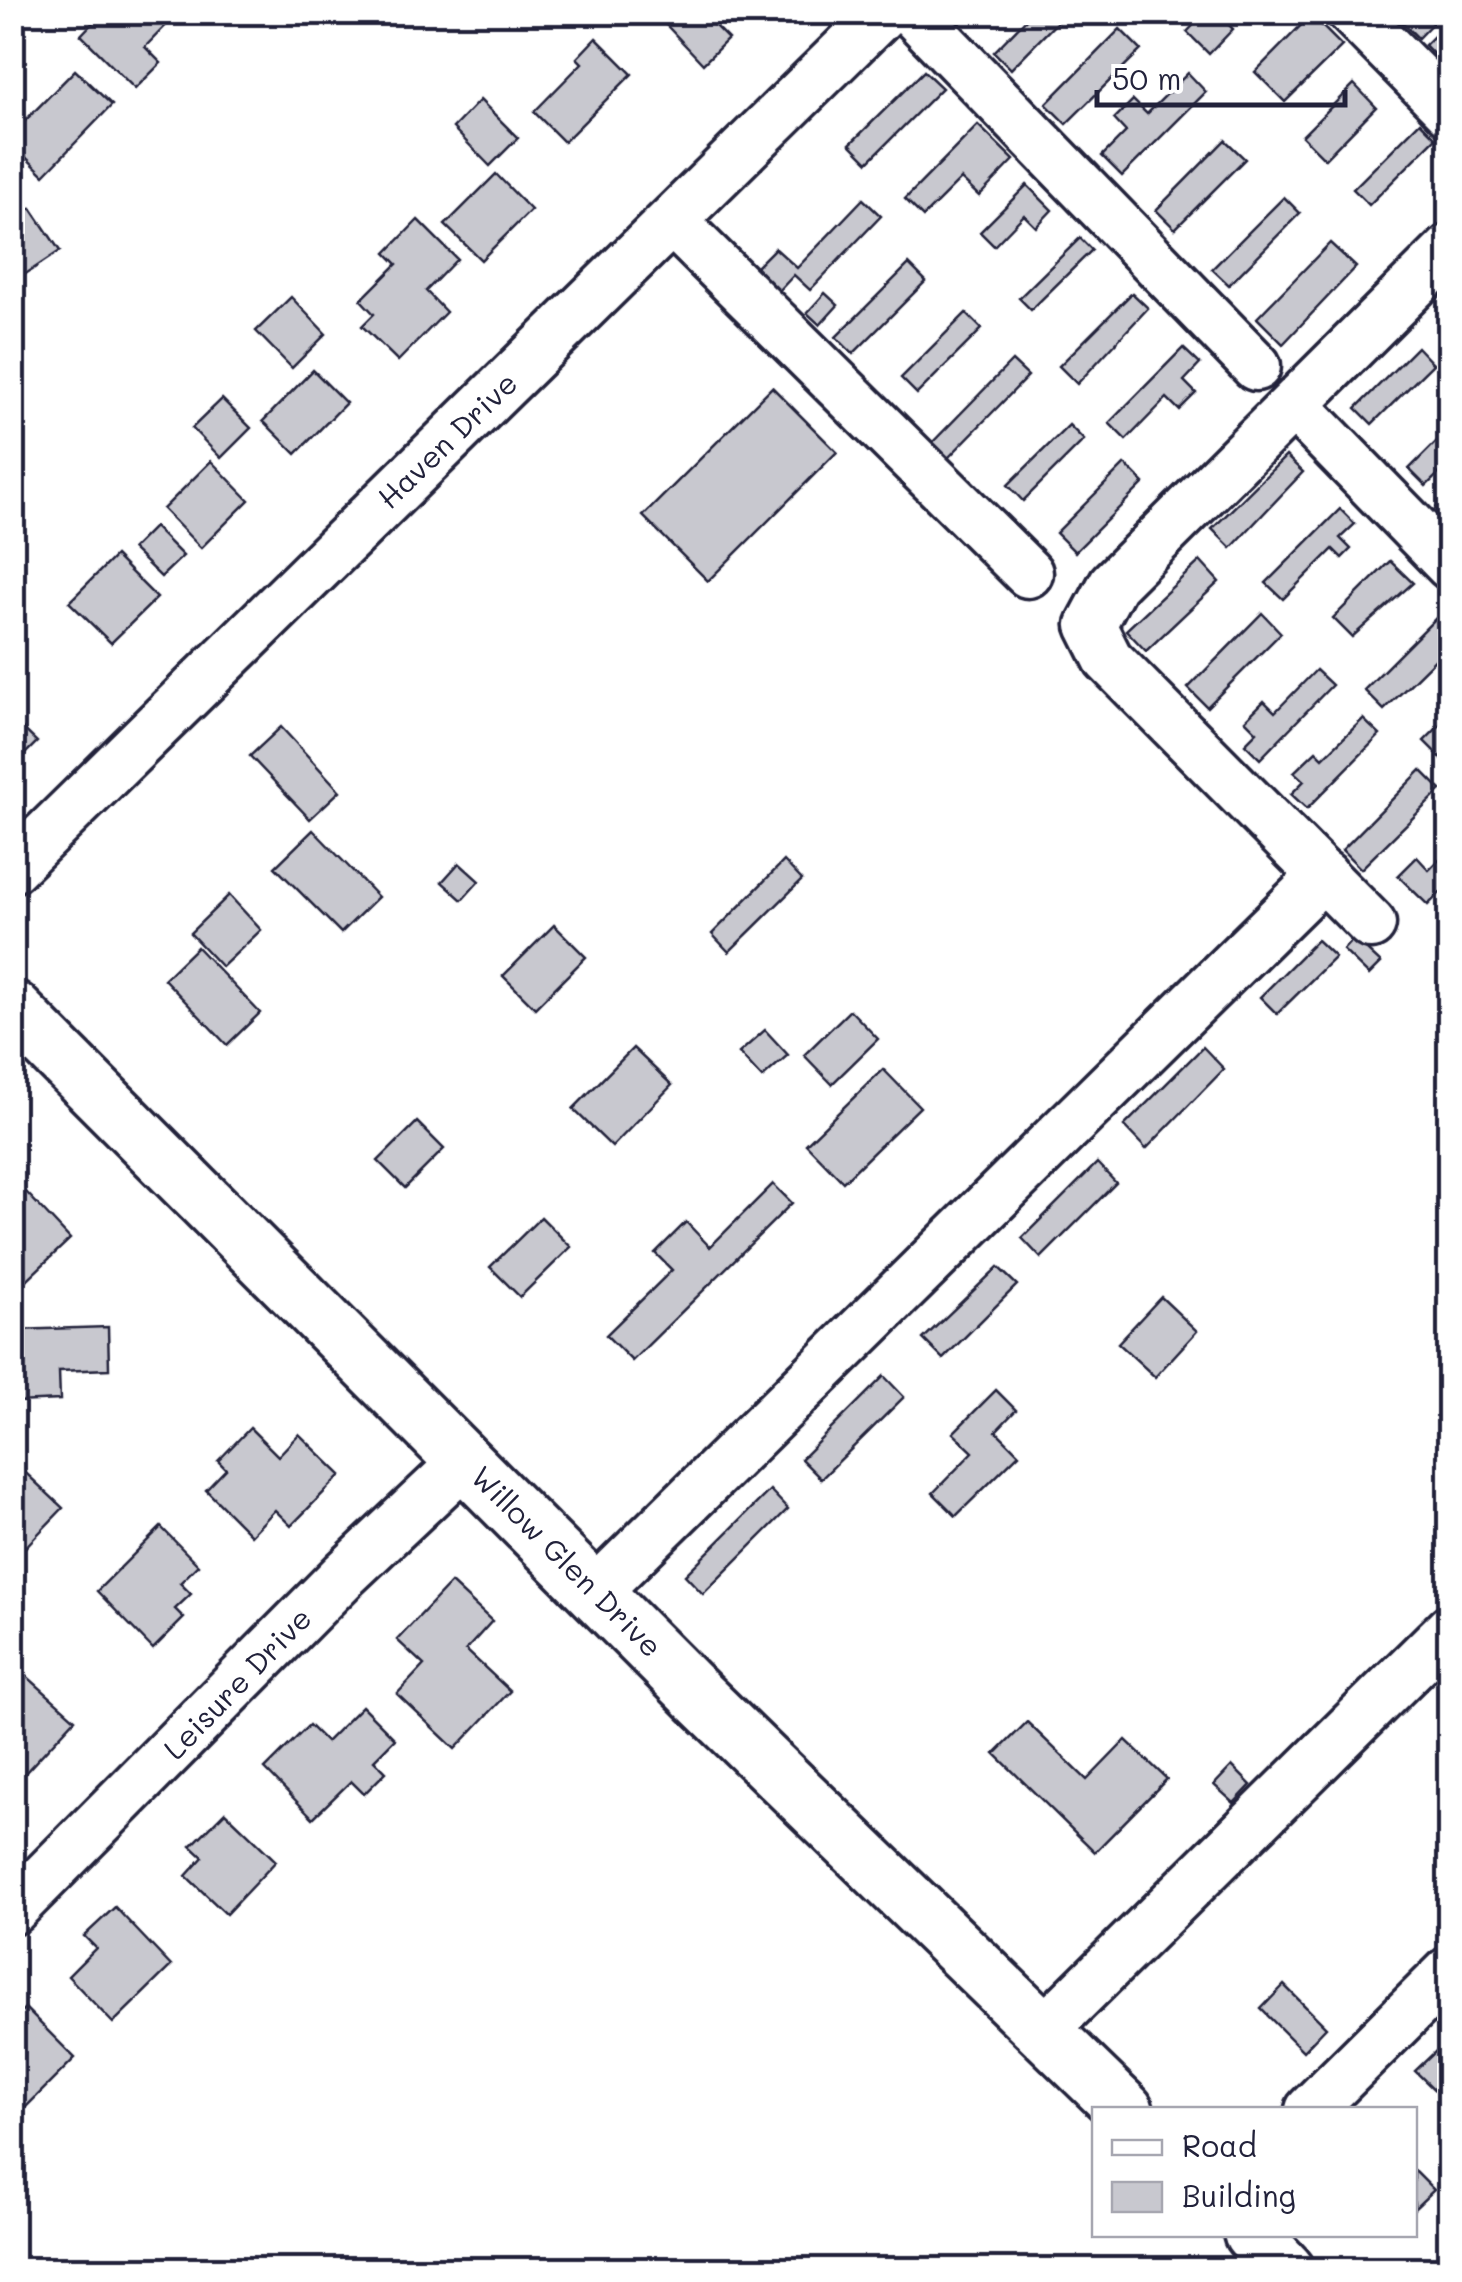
<svg xmlns="http://www.w3.org/2000/svg" width="1462" height="2282" font-family="Mali,sans-serif">
	<style>
		.building { fill: #c8c8cf; stroke: #22223b; stroke-width: 2.5 }
		.lines { fill: none; stroke-linecap: round; stroke-linejoin: round }
		.minor-casing { stroke: #22223b; stroke-width: 55 }
		.major-casing { stroke: #22223b; stroke-width: 62 }
		.minor { stroke: #fff; stroke-width: 48 }
		.major { stroke: #fff; stroke-width: 55 }
		.labels { text-anchor: middle; stroke-width: 8; stroke-linejoin: round; paint-order: stroke }
		.street-label { font-size: 30px; fill: #22223b; stroke: #fff }
	</style>
	<rect width="100%" height="100%" fill="#fff"/>
	<filter id="ink" filterUnits="userSpaceOnUse"><feTurbulence type="fractalNoise" baseFrequency=".01" numOctaves="2"/><feDisplacementMap in="SourceGraphic" scale="20" xChannelSelector="R" yChannelSelector="G"/><feConvolveMatrix kernelMatrix="1 2 1 2 8 2 1 2 1" color-interpolation-filters="sRGB"/></filter>
	<g filter="url(#ink)">
		<g class="building">
			<polygon points="103,12 179,12 145,47 161,63 135,89 81,35"/>
			<polygon points="654,12 715,12 708,19 728,39 703,64"/>
			<polygon points="1033,12 1067,12 1011,69 994,52"/>
			<polygon points="1206,12 1238,12 1227,23 1233,29 1209,54 1187,32"/>
			<polygon points="1402,12 1440,12 1441,14 1418,38 1397,17"/>
			<polygon points="1311,15 1342,46 1285,102 1255,72"/>
			<polygon points="1446,24 1450,53 1441,62 1425,45"/>
			<polygon points="1120,29 1141,50 1066,124 1046,104"/>
			<polygon points="596,38 632,74 564,142 534,112 582,63 577,58"/>
			<polygon points="75,70 112,105 44,175 12,144 12,134"/>
			<polygon points="924,71 942,88 868,162 850,144"/>
			<polygon points="1188,73 1206,92 1122,176 1102,156 1126,132 1114,119 1133,100 1147,114"/>
			<polygon points="1354,84 1376,107 1325,159 1302,136"/>
			<polygon points="480,100 518,138 490,166 453,128"/>
			<polygon points="1420,122 1436,138 1369,205 1353,189"/>
			<polygon points="978,125 1014,160 979,196 961,179 923,217 905,199"/>
			<polygon points="1225,140 1245,159 1175,229 1156,210"/>
			<polygon points="496,174 531,210 481,260 445,225"/>
			<polygon points="1027,185 1052,210 1036,227 1024,215 994,246 980,232"/>
			<polygon points="1284,197 1300,213 1229,285 1212,269"/>
			<polygon points="863,199 881,216 810,290 794,275 777,293 753,270 775,248 797,268"/>
			<polygon points="31,208 60,251 12,283 12,220"/>
			<polygon points="418,220 457,259 426,291 446,312 398,361 362,326 374,314 361,300 397,264 386,253"/>
			<polygon points="1080,238 1092,250 1031,310 1019,298"/>
			<polygon points="1330,243 1356,267 1283,344 1257,318"/>
			<polygon points="909,264 926,281 853,354 836,337"/>
			<polygon points="825,293 838,305 820,325 807,313"/>
			<polygon points="1132,293 1148,308 1077,384 1059,366"/>
			<polygon points="291,297 326,334 292,368 256,331"/>
			<polygon points="966,313 982,329 917,394 901,378"/>
			<polygon points="1417,347 1433,364 1372,424 1356,408"/>
			<polygon points="1183,348 1200,364 1184,381 1196,393 1179,410 1167,398 1126,440 1109,423"/>
			<polygon points="1012,361 1028,376 947,459 931,444"/>
			<polygon points="313,370 346,403 296,454 263,421"/>
			<polygon points="772,387 837,452 708,581 643,516"/>
			<polygon points="222,399 251,428 221,458 192,428"/>
			<polygon points="1069,425 1084,440 1023,501 1008,485"/>
			<polygon points="1450,428 1450,463 1426,486 1409,469"/>
			<polygon points="1286,456 1303,472 1231,548 1212,529"/>
			<polygon points="211,461 249,500 201,548 163,509"/>
			<polygon points="1125,464 1144,483 1075,552 1056,533"/>
			<polygon points="1450,494 1450,528 1432,512"/>
			<polygon points="1340,509 1355,524 1340,538 1351,549 1342,558 1333,549 1283,599 1266,583"/>
			<polygon points="154,527 183,556 161,577 132,549"/>
			<polygon points="115,556 157,598 111,643 69,602"/>
			<polygon points="1200,561 1219,582 1146,651 1126,630"/>
			<polygon points="1390,561 1413,583 1352,637 1333,618"/>
			<polygon points="1449,605 1450,645 1384,710 1364,690"/>
			<polygon points="1262,613 1281,633 1207,707 1188,688"/>
			<polygon points="1316,670 1332,685 1260,759 1245,744 1257,732 1245,720 1264,701 1275,712"/>
			<polygon points="1450,715 1450,753 1443,760 1424,741"/>
			<polygon points="12,718 37,742 12,767"/>
			<polygon points="1363,719 1380,735 1307,809 1291,794 1304,781 1294,772 1316,751 1323,758"/>
			<polygon points="281,727 340,791 310,819 250,756"/>
			<polygon points="1421,770 1441,790 1361,869 1342,850"/>
			<polygon points="313,830 378,897 341,933 275,867"/>
			<polygon points="1450,849 1450,883 1428,905 1398,876 1417,857 1429,870"/>
			<polygon points="784,861 802,880 729,952 712,934"/>
			<polygon points="459,863 479,881 462,900 442,882"/>
			<polygon points="229,895 261,930 222,967 190,933"/>
			<polygon points="554,925 586,957 535,1008 503,976"/>
			<polygon points="1354,938 1381,963 1369,975 1343,950"/>
			<polygon points="1317,940 1335,957 1277,1014 1260,997"/>
			<polygon points="197,947 260,1013 227,1045 164,979"/>
			<polygon points="850,1010 878,1039 832,1084 804,1055"/>
			<polygon points="765,1030 788,1055 762,1078 739,1053"/>
			<polygon points="1203,1047 1224,1069 1146,1149 1124,1126"/>
			<polygon points="633,1048 672,1085 612,1147 573,1109"/>
			<polygon points="883,1069 920,1107 843,1182 806,1144"/>
			<polygon points="417,1122 444,1149 405,1188 378,1161"/>
			<polygon points="1097,1163 1116,1183 1041,1258 1022,1238"/>
			<polygon points="13,1178 70,1239 12,1294 12,1178"/>
			<polygon points="773,1184 792,1203 632,1361 606,1335 672,1270 655,1253 686,1222 710,1247"/>
			<polygon points="541,1217 571,1247 520,1297 490,1267"/>
			<polygon points="998,1267 1017,1285 943,1359 923,1339"/>
			<polygon points="1161,1297 1197,1331 1155,1377 1118,1343"/>
			<polygon points="108,1327 109,1369 59,1371 60,1400 16,1402 14,1330"/>
			<polygon points="884,1376 904,1397 821,1479 801,1459"/>
			<polygon points="996,1390 1016,1410 996,1431 1019,1454 956,1516 933,1493 973,1452 953,1433"/>
			<polygon points="250,1428 278,1456 299,1434 341,1475 291,1526 275,1510 251,1535 206,1490 226,1469 218,1461"/>
			<polygon points="12,1460 63,1508 12,1561"/>
			<polygon points="770,1490 788,1509 703,1594 685,1575"/>
			<polygon points="161,1527 198,1565 180,1583 191,1594 175,1609 184,1618 153,1649 97,1591"/>
			<polygon points="451,1583 492,1621 466,1650 510,1691 455,1749 397,1694 424,1665 397,1640"/>
			<polygon points="12,1663 75,1719 12,1787"/>
			<polygon points="362,1706 395,1739 374,1760 386,1772 364,1794 351,1781 313,1818 265,1769 309,1725 326,1742"/>
			<polygon points="1027,1722 1087,1780 1126,1740 1167,1779 1095,1852 995,1754"/>
			<polygon points="1232,1766 1251,1785 1234,1803 1214,1785"/>
			<polygon points="225,1812 276,1861 226,1914 186,1876 203,1857 191,1846"/>
			<polygon points="115,1907 171,1966 113,2023 68,1976 96,1948 84,1936"/>
			<polygon points="1284,1985 1326,2027 1303,2051 1261,2009"/>
			<polygon points="25,2008 75,2058 12,2121 12,2020"/>
			<polygon points="1437,2050 1450,2063 1450,2105 1415,2071"/>
			<polygon points="1414,2170 1434,2190 1414,2209"/>
		</g>
		<g class="lines">
			<g class="minor-casing">
				<g id="minor">
					<polyline points="912,12 1256,366"/>
					<polyline points="1352,12 1450,111"/>
					<polyline points="672,221 1028,573"/>
					<polyline points="1294,405 1450,565"/>
					<polyline points="12,868 884,12"/>
					<polyline points="1371,924 1108,659 1091,625 1113,584 1450,249"/>
					<polyline points="597,1590 1324,875"/>
					<polyline points="12,1910 345,1574 465,1461"/>
					<polyline points="1043,2031 1450,1629"/>
					<polyline points="1310,2110 1450,1971"/>
				</g>
			</g>
			<g class="major-casing">
				<g id="major">
					<polyline points="12,1008 700,1698 1125,2110"/>
					<polyline points="1252,2234 1286,2270"/>
				</g>
			</g>
			<use href="#minor" class="minor"/>
			<use href="#major" class="major"/>
		</g>
	</g>
	<g class="labels">
		<g class="street-label">
			<text transform="translate(448 441) rotate(-44)" y="10">Haven Drive</text>
			<text transform="translate(566 1562) rotate(45)" y="10">Willow Glen Drive</text>
			<text transform="translate(238 1684) rotate(-46)" y="10">Leisure Drive</text>
		</g>
	</g>
	<rect width="1462" height="2282" fill="none" stroke="#fff" stroke-width="50"/>
	<rect x="25" y="25" width="1412" height="2232" fill="none" stroke="#22223b" stroke-width="4" filter="url(#ink)"/>
	<rect x="1092" y="2107" width="325" height="130" fill="#ffffff" stroke="#a7a7b1" stroke-width="2.5"/>
	<rect x="1112" y="2140" width="50" height="15" fill="#ffffff" stroke="#a7a7b1" stroke-width="2.5"/>
	<text x="1182" y="2157" font-size="30" fill="#22223b">Road</text>
	<rect x="1112" y="2182" width="50" height="30" fill="#c8c8cf" stroke="#a7a7b1" stroke-width="2.5"/>
	<text x="1182" y="2207" font-size="30" fill="#22223b">Building</text>
	<path d="M1097 90v15h248v-15" fill="none" stroke="#22223b" stroke-width="5"/>
	<text x="1112" y="90" font-size="30" fill="#22223b" stroke="#ffffff" stroke-width="8" paint-order="stroke">50 m</text>
</svg>
